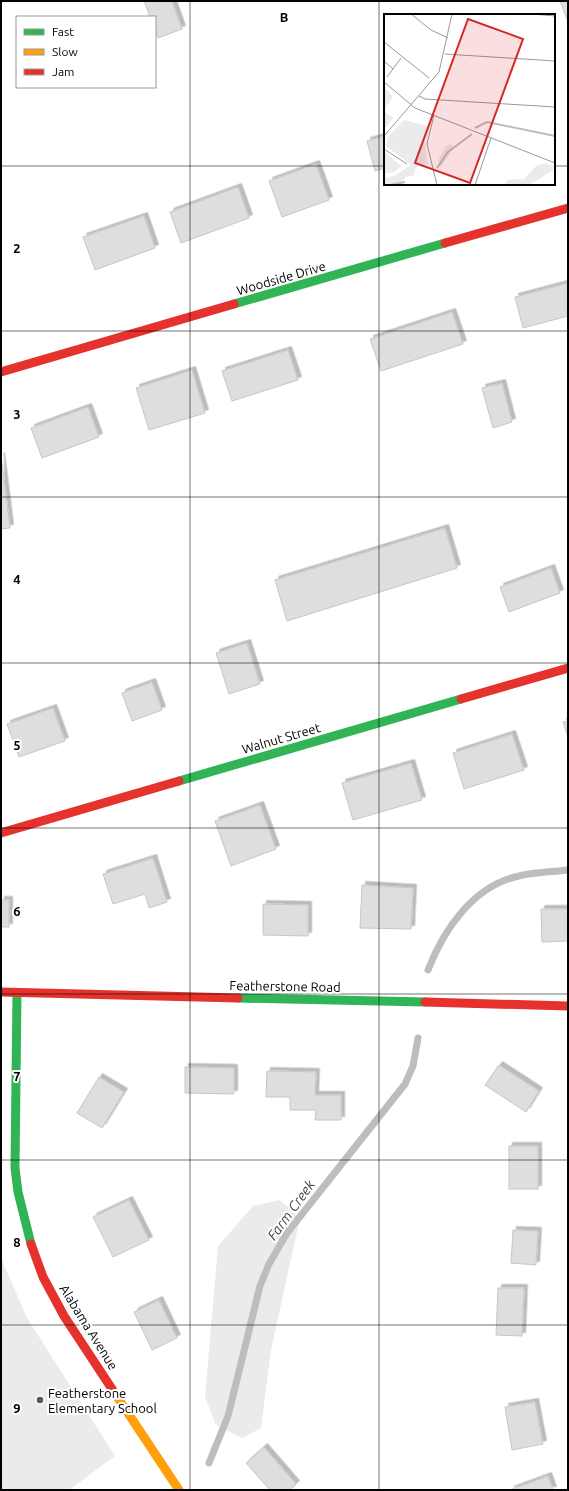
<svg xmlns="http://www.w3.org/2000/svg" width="569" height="1491" font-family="Ubuntu,sans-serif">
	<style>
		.green { fill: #ebebeb }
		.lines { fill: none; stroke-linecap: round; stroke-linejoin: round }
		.stream { stroke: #bdbdbd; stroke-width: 7 }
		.building { fill: #dedede; stroke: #c6c6c6; filter: url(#shadow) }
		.fast { stroke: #30b455; stroke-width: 9 }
		.slow { stroke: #ff9f0a; stroke-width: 9 }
		.jam { stroke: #e5322d; stroke-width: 9 }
		.grid { fill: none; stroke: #000; stroke-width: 1; stroke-opacity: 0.55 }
		.poi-dot { fill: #595959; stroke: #fff; stroke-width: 1.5 }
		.labels { text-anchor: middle; stroke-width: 4; stroke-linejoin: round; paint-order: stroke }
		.street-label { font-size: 13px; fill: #000; stroke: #fff }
		.poi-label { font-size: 13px; fill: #000; stroke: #fff; text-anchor: start }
		.water-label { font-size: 14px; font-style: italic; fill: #424242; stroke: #fff }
		.inset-river { fill: none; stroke: #bdbdbd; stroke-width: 2 }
		.inset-road { fill: none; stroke: #999; stroke-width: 1 }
		.view { fill: #d62828; fill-opacity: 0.15; stroke: #d62828; stroke-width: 2 }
		.inset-edge { fill: none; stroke: #000; stroke-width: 2 }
		.grid-label { font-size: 13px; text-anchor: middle; font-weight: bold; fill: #000; stroke: #fff; stroke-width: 4; stroke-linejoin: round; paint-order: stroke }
	</style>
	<defs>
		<filter id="shadow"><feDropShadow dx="3.5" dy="-3.5" stdDeviation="0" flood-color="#0004"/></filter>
	</defs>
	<rect width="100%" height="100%" fill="#fff"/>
	<g class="green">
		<polygon points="280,1200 300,1218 271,1350 261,1428 242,1438 216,1425 205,1397 218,1246 253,1206"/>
		<polygon points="1,1258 27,1318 115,1456 69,1490 1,1490"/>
	</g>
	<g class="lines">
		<g class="stream">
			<path d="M 428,970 C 444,929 474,885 519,876 C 535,872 552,872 568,870"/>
			<polyline points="209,1463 228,1416 260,1286 269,1264 287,1233 405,1084 413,1066 418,1038"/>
		</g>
	</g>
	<g class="building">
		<polygon points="144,1 172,1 182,29 158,38 155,30 155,17 150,17"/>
		<polygon points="560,1 568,1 568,22"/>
		<polygon points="385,136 385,168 375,171 367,141"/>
		<polygon points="316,164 329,200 282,217 269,181"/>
		<polygon points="238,187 249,218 181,243 170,212"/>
		<polygon points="144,216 155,248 95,270 83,237"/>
		<polygon points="568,283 568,316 523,328 515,297"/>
		<polygon points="452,312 463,344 381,371 370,339"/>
		<polygon points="288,350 298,380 232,401 222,371"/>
		<polygon points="192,370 205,413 149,430 136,388"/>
		<polygon points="502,383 512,422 493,428 482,388"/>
		<polygon points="88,407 99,437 42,458 31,428"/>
		<polygon points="1,456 10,528 1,529"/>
		<polygon points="445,528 457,568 287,621 275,580"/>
		<polygon points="551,568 560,593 509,612 500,587"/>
		<polygon points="247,643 260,684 229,694 216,653"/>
		<polygon points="152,682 162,710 132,721 122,693"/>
		<polygon points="53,708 65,741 19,757 7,724"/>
		<polygon points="568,721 568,737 563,722"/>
		<polygon points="512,734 524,770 464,789 453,753"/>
		<polygon points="411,763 422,800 353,820 342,783"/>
		<polygon points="260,805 276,849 231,866 215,821"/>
		<polygon points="153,858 167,902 149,908 145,894 113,904 103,874"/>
		<polygon points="362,885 413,888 411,929 360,928"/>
		<rect x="1" y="900" width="8" height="27"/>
		<polygon points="263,904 308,905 308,936 263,935"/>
		<polygon points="541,909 568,909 568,941 542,942"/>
		<polygon points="499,1065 539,1091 526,1112 485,1085"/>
		<polygon points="185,1067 234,1068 234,1094 185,1093"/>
		<polygon points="267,1071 316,1072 315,1095 341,1095 341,1120 315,1120 316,1110 290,1110 290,1097 266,1097"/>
		<polygon points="99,1077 124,1092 102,1128 77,1113"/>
		<rect x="509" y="1146" width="29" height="43"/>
		<polygon points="129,1200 149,1240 113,1257 93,1217"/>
		<polygon points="513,1230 538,1231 536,1265 511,1263"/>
		<polygon points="498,1288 524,1288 522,1336 496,1335"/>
		<polygon points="159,1300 177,1338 152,1350 134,1312"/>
		<polygon points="535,1402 543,1444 512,1450 505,1407"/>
		<polygon points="264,1447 296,1484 290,1490 270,1490 246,1463"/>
		<polygon points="548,1476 553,1490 510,1490"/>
	</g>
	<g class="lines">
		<g class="fast">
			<polyline points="234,304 445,243"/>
			<polyline points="179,781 461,699"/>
			<polyline points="17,993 15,1168 18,1192 31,1244"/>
			<polyline points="238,998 425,1002"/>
		</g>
		<polyline class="slow" points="112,1389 179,1490"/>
		<g class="jam">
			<polyline points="445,243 568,208"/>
			<polyline points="1,372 234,304"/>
			<polyline points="461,699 568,668"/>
			<polyline points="1,833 179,781"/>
			<polyline points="1,992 238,998"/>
			<polyline points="425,1002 568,1006"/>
			<polyline points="31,1244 43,1277 64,1316 112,1389"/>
		</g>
	</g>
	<path class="grid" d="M 190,1 L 190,1490M 379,1 L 379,1490M 1,166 L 385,166M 554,166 L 568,166M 1,331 L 568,331M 1,497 L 568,497M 1,663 L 568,663M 1,828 L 568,828M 1,994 L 568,994M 1,1160 L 568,1160M 1,1325 L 568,1325"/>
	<circle class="poi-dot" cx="40" cy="1400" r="4"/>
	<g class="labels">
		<g class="street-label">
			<text transform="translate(281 278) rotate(-16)" y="5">Woodside Drive</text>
			<text transform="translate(281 738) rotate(-16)" y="5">Walnut Street</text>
			<text transform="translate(285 986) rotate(1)" y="5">Featherstone Road</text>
			<text transform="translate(89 1327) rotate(58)" y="5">Alabama Avenue</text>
		</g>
		<g class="poi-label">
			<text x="48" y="1398">Featherstone<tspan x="48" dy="15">Elementary School</tspan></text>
		</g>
		<g class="water-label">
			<text transform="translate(291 1210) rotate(-54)" y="5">Farm Creek</text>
		</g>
	</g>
	<g transform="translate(384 14)">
		<rect width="171" height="171" fill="#fff"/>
		<path d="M 0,73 L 9,83 L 0,96 ZM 0,97 L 9,104 L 0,116 ZM 20,106 L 43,112 L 40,126 L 44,150 L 32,153 L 30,161 L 22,163 L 15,171 L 0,171 L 0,164 L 10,162 L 27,151 L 2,132 L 4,123 ZM 66,130 L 70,133 L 57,153 L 54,147 L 61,133 ZM 1,138 L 17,152 L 10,158 L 0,160 ZM 161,149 L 169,152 L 169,156 L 152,167 L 143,171 L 121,170 L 123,166 L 140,165 L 152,152 Z" fill="#ebebeb"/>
		<path class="inset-river" d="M 91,114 L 103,108 L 171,122M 53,154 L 64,138 L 88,120M 6,171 L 21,168"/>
		<path class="inset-road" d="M 27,0 L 47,16 L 64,24M 148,0 L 171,2M 0,28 L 45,64M 61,40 L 171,47M 0,47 L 9,55M 3,63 L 17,44M 0,68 L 31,94 L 171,149M 35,82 L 41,85 L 171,93M 50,101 L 43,130 L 53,171M 0,122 L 55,58 L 68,0M 0,135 L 23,150M 91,171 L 107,124"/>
		<path class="view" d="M 84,5 L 139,25 L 86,169 L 31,149 Z"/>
		<rect width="171" height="171" class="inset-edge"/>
	</g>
	<g class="grid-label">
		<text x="284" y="22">B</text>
		<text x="17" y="253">2</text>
		<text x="17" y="419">3</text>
		<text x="17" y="584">4</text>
		<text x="17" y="750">5</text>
		<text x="17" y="916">6</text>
		<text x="17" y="1081">7</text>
		<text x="17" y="1247">8</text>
		<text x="17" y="1413">9</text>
	</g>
	<rect width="569" height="1491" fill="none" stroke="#000000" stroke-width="4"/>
	<rect x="16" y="16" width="140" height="72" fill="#ffffff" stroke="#999999"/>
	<rect x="24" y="29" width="20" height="6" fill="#30b455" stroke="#999999"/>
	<text x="52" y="36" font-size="12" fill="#000000">Fast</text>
	<rect x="24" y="49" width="20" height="6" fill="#ff9f0a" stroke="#999999"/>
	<text x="52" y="56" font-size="12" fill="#000000">Slow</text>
	<rect x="24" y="69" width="20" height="6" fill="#e5322d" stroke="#999999"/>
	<text x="52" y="76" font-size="12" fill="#000000">Jam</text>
</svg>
